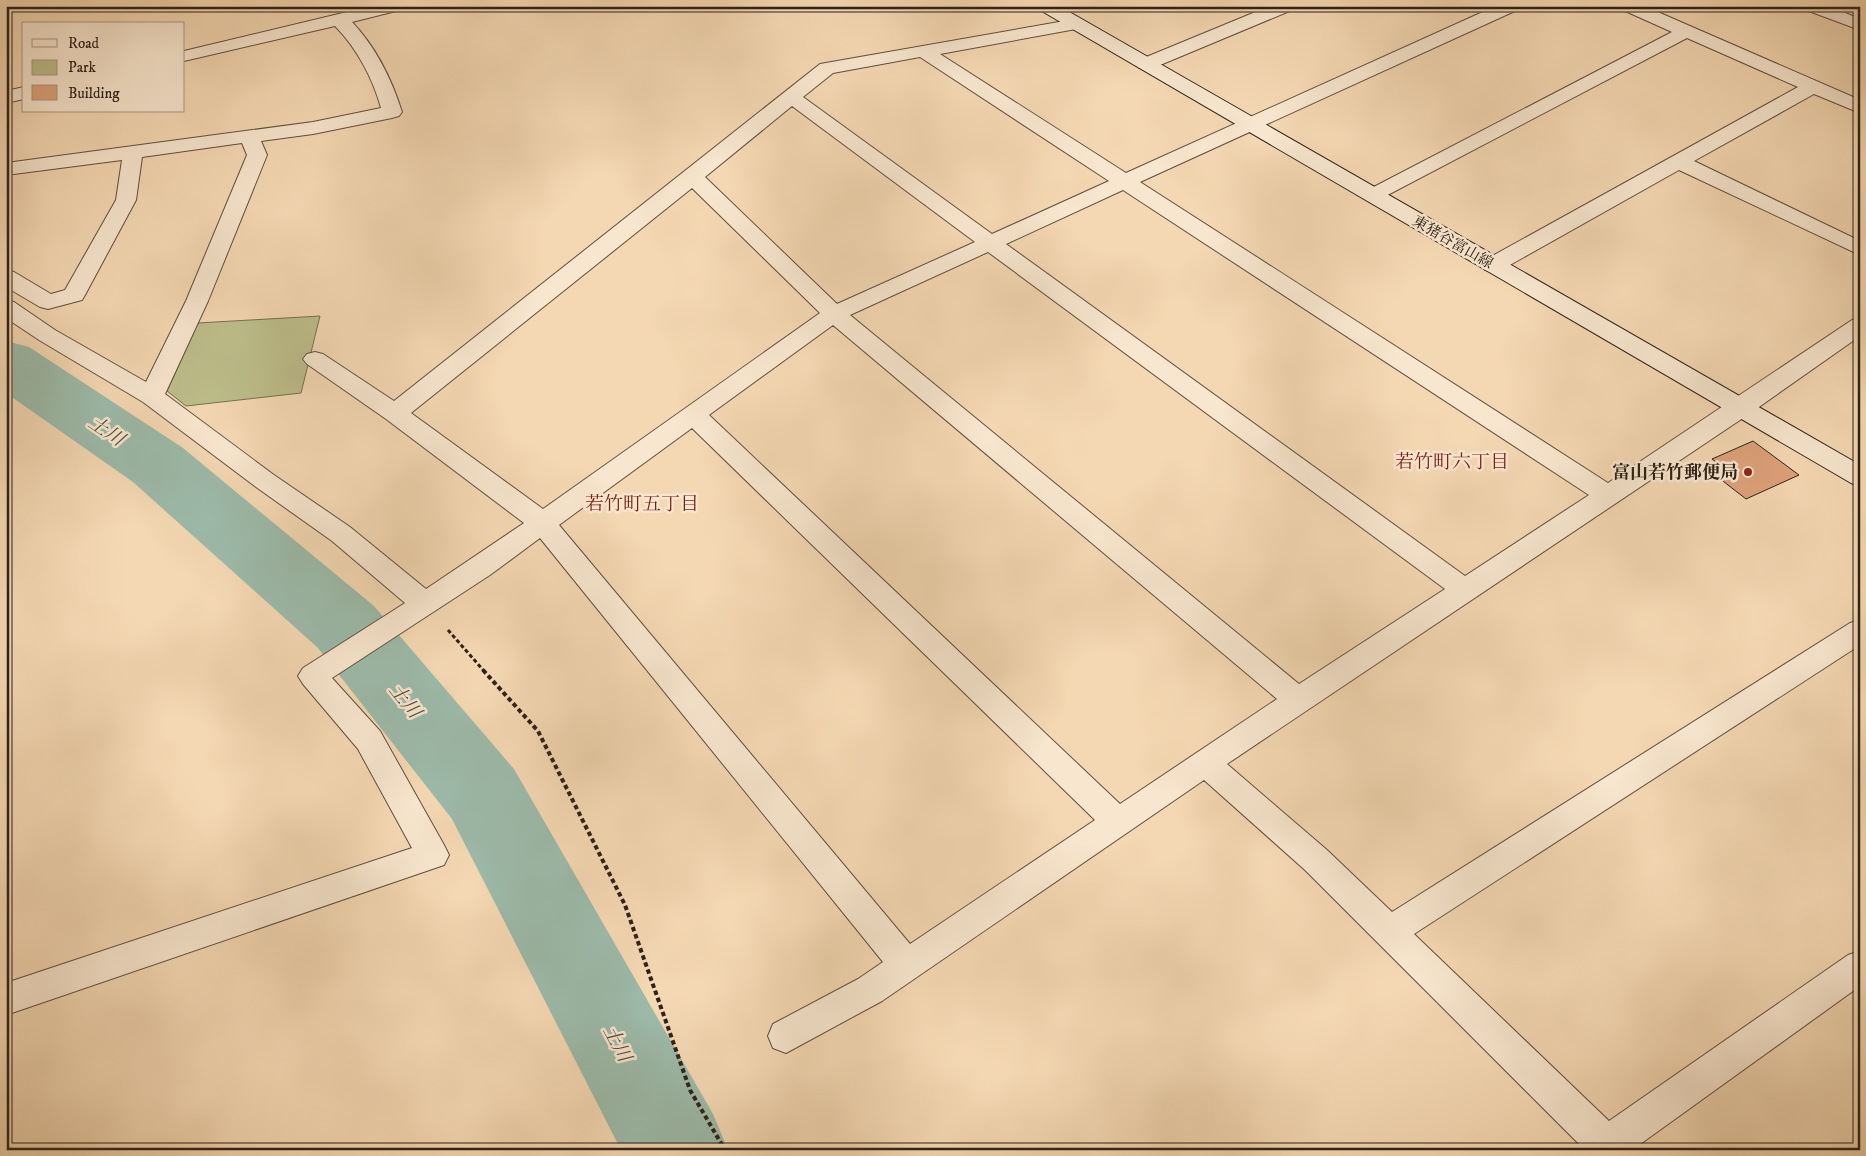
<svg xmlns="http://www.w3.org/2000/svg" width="1866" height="1156" font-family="'IM FELL DW Pica','Noto Serif JP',serif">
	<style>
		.green { fill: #bdbe8b; stroke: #757052 }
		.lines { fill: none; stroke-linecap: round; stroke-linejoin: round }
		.river { fill: #9cbaa9; fill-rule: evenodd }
		.building { fill: #dea27b; stroke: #2d2118 }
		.minor-casing { stroke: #5f4f3f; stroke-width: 2 }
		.secondary-casing { stroke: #2d2118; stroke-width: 2 }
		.path-far1 { stroke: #2d2118; stroke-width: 3; stroke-dasharray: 4 2.5; stroke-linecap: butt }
		.path { stroke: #2d2118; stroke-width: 4; stroke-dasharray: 4.5 3; stroke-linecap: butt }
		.minor { fill: #f8e6ce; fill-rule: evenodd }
		.secondary { fill: #f8e6ce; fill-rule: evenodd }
		.poi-dot { fill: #8f2418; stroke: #f8e6ce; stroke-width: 2 }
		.labels { text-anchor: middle; stroke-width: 5; stroke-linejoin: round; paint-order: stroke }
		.far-street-label { font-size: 15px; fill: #2d2118; stroke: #f8e6ce }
		.poi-label { font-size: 18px; font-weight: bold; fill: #2d2118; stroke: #f8e6ce; text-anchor: end }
		.water-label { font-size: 19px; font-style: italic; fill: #4e4f44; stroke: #f8e6ce }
		.neighbourhood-label { font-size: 19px; fill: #7a1f14; stroke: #f8e6ce }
	</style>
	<rect width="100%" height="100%" fill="#f4d8b3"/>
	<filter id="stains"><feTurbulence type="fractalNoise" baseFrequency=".004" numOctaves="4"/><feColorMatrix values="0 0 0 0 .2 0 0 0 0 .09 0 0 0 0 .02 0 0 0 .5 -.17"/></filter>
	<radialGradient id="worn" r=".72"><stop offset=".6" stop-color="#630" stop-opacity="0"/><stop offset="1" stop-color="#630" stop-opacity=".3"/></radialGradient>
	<polygon class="green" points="320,316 301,393 186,406 167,391 198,323"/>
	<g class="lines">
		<polygon class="river" points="6,341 29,347 183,448 374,606 514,769 713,1114 728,1150 621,1150 452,819 318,648 133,482 6,393"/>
	</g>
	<polygon class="building" points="1753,441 1799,475 1746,499 1710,471 1721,466 1712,459"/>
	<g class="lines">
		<g class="minor-casing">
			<g id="minor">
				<path d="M 372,6 L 403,6 L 400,10 L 352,22 C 375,46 392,80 402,112 L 399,116 L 392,118 L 313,134 L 261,141 L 267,155 L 208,301 L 165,394 L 274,475 L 350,527 L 426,589 L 524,523 L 386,419 L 307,364 L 303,359 L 307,354 L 315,352 L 323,354 L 394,401 L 820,64 L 1076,19 L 1082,20 L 1085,24 L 1082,28 L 1076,29 L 940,54 L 1126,173 L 1496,6 L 1520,6 L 1517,10 L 1140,182 L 1608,483 L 1852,320 L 1860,318 L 1860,336 L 1749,414 L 1227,764 L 1327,850 L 1392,912 L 1850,623 L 1860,620 L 1860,645 L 1414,934 L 1609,1121 L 1848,955 L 1860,951 L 1860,986 L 1632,1150 L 1585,1150 L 1305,870 L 1204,780 L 882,1001 L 786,1053 L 773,1048 L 768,1036 L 773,1024 L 858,979 L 883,962 L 540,538 L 490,575 L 332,678 L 380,731 L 444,845 L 449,855 L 444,865 L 6,1015 L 6,983 L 412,848 L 358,749 L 303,684 L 298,676 L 303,668 L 405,603 L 332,541 L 256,487 L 143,402 L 39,340 L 6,318 L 6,300 L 14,302 L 55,330 L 146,382 L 186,301 L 247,155 L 242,143 L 142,157 L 136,200 L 85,295 L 82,300 L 48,309 L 40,307 L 6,287 L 6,270 L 14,272 L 51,294 L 65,290 L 116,200 L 122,160 L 6,175 L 6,163 L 313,122 L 381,108 C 373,79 357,48 335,26 L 184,61 L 184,51 ZM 920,57 L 1109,181 L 992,234 L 803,97 L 833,73 ZM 792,106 L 975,242 L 837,304 L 705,177 ZM 692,188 L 820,313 L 543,509 L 411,413 ZM 1123,190 L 1589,495 L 1465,576 L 1006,244 ZM 988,252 L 1445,589 L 1299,684 L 850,315 ZM 833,325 L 1277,699 L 1120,804 L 709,415 ZM 692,428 L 1095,820 L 910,944 L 559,525 Z"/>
				<polygon points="1270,6 1295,6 1292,10 1153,68 1139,68 1137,64 1139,60"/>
				<polygon points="1620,6 1644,6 1860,100 1860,113 1814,94 1694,161 1860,241 1860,255 1679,170 1501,270 1493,272 1485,270 1482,265 1485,260 1798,87 1687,38 1380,199 1373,201 1366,199 1363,195 1366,191 1672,32 1623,10"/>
				<polygon points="1803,6 1828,6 1860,19 1860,30 1806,10"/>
				<polygon points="24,87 24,99 6,103 6,91"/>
			</g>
		</g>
		<g class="secondary-casing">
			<polygon id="secondary" points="1037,6 1059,6 1860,465 1860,486 1851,483 1040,10"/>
		</g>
		<polyline class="path-far1" points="448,630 484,671"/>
		<polyline class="path" points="483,670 538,731 625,905 690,1090 725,1150"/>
		<use href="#minor" class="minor"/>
		<use href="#secondary" class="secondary"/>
	</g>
	<circle class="poi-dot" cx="1748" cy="472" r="5"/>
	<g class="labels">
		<g class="far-street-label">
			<text transform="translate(1453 242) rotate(30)" y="5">東猪谷富山線</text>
		</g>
		<g class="poi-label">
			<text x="1738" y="478">富山若竹郵便局</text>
		</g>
		<g class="water-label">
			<text transform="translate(107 430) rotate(34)" y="7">土川</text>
			<text transform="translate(406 700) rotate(51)" y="7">土川</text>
			<text transform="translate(618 1043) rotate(62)" y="7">土川</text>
		</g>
		<g class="neighbourhood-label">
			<text x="1452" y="468">若竹町六丁目</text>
			<text x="642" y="510">若竹町五丁目</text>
		</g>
	</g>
	<rect width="1866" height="1156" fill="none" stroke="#f4d8b3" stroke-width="25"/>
	<rect x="8" y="8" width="1851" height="1141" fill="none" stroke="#2d2118" stroke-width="2.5"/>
	<rect x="12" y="12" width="1841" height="1131" fill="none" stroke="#2d2118"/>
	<rect x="22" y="22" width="162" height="90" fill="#f8e6ce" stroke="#a79785"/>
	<rect x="32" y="39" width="25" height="8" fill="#f8e6ce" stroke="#a79785"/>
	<text x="68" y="48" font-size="15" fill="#2d2118">Road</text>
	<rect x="32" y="60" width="25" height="15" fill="#bdbe8b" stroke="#a79785"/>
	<text x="68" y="72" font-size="15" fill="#2d2118">Park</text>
	<rect x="32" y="85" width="25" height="15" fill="#dea27b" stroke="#a79785"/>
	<text x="68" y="98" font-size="15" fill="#2d2118">Building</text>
	<rect width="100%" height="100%" filter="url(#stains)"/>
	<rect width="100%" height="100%" fill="url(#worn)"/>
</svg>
